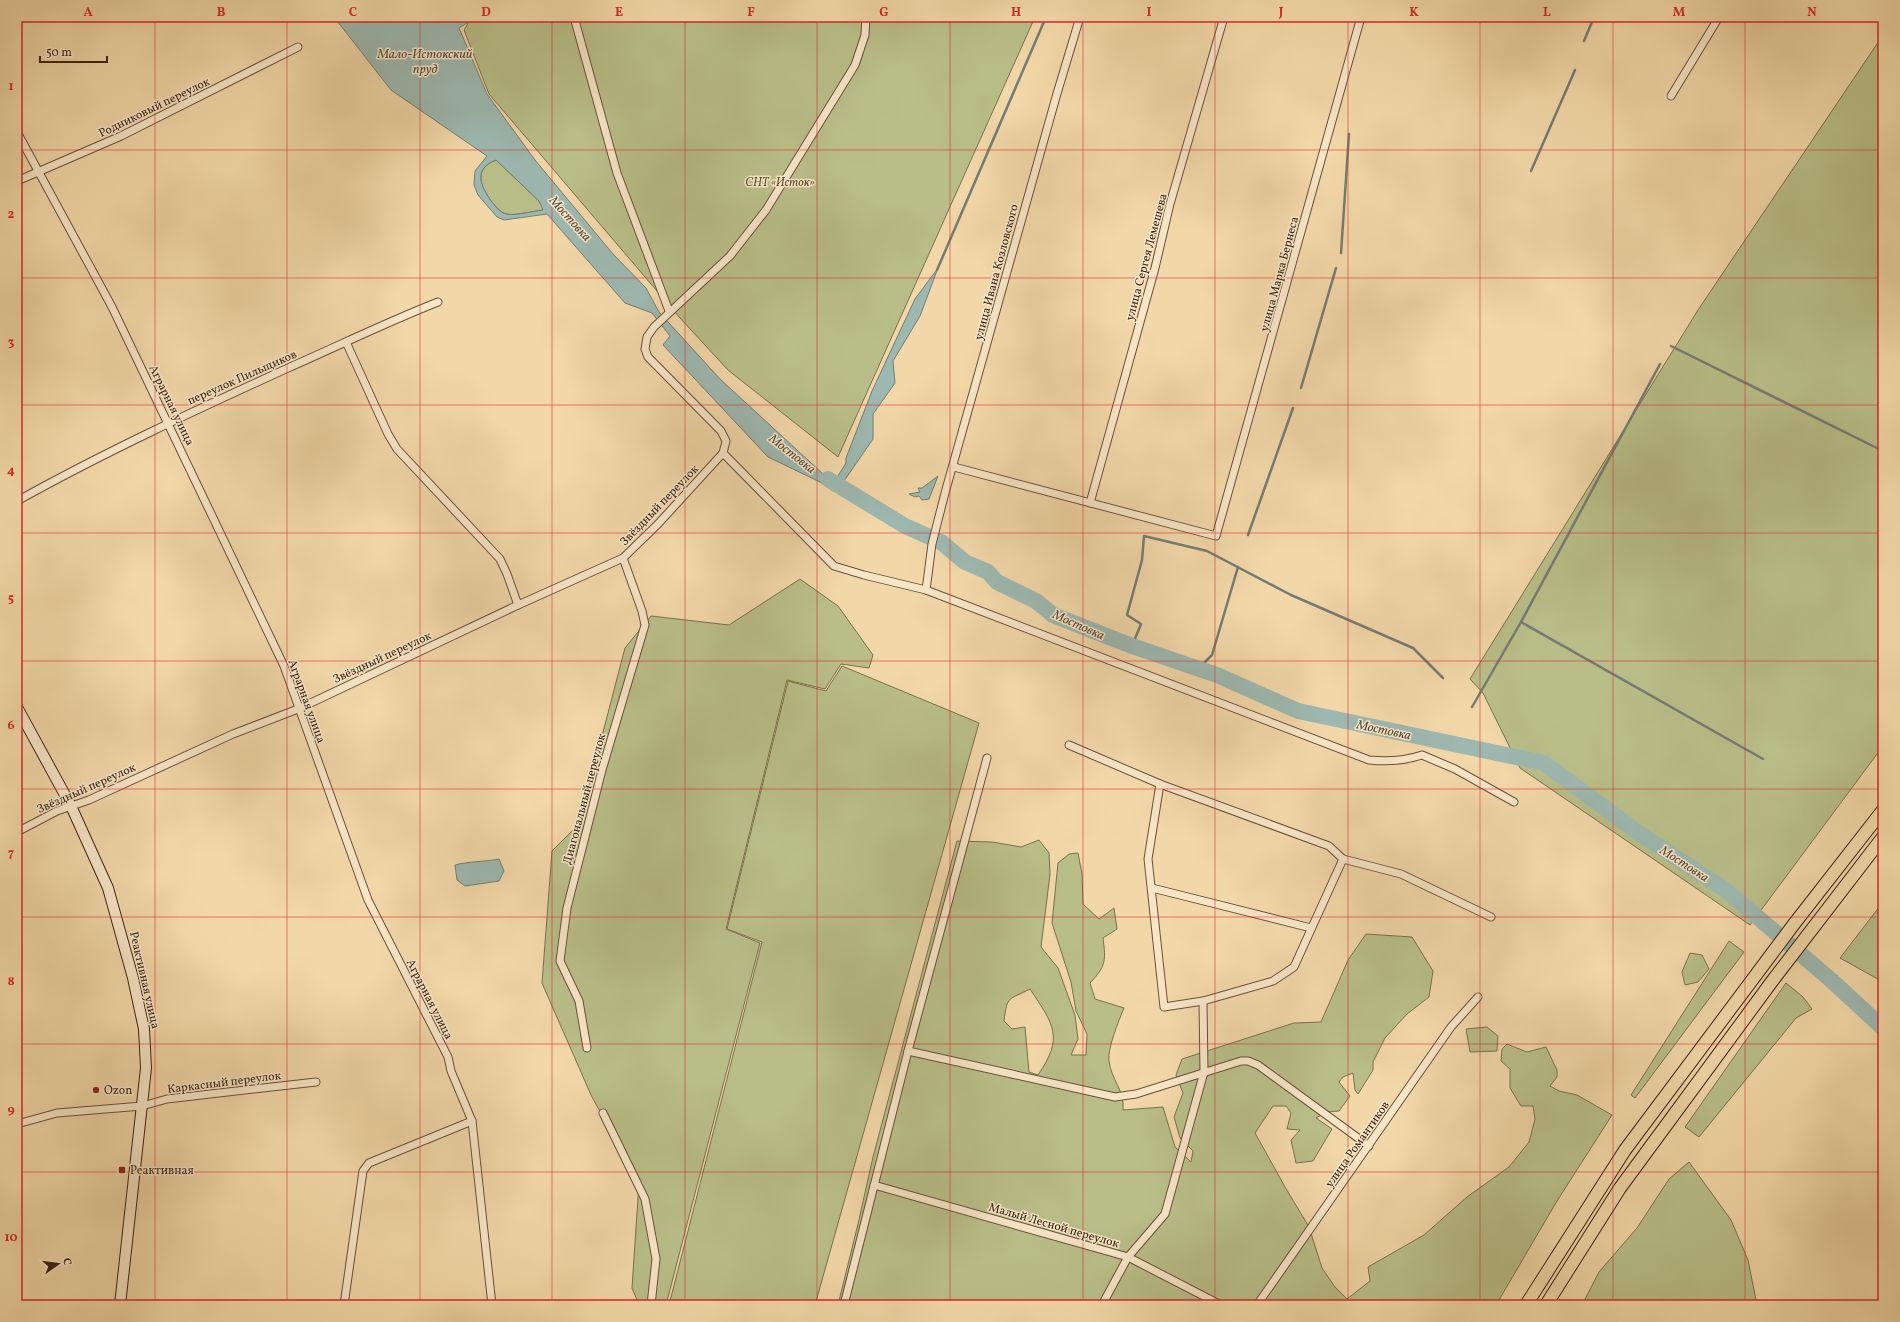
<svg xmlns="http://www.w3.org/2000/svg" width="1900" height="1322" font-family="Vollkorn,serif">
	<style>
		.green { fill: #b9be88; stroke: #7a704e; fill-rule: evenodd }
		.water { fill: #9db8b0; stroke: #757c72; fill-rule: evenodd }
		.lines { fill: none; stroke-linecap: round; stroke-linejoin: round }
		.stream { stroke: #757c72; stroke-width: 2.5 }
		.river { stroke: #9db8b0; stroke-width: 16 }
		.minor-casing { stroke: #68503a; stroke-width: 9 }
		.secondary-casing { stroke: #3a2315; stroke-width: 12 }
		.trunk-casing { stroke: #3a2315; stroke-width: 14 }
		.minor { stroke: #f7e5c6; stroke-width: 7 }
		.secondary { stroke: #f7e5c6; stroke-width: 10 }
		.trunk { stroke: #f2d7a8; stroke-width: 12 }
		.grid { fill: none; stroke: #d62828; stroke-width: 1; stroke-opacity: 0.55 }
		.poi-dot { fill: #8f2418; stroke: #f7e5c6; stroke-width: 1.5 }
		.labels { text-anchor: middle; stroke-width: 3; stroke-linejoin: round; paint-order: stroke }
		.street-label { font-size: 12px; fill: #3a2315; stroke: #f7e5c6 }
		.park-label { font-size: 12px; font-style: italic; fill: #5a4a32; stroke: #f7e5c6 }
		.poi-label { font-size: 12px; fill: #3a2315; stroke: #f7e5c6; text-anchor: start }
		.water-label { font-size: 13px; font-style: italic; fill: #53483c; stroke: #f7e5c6 }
		.neatline { fill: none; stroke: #d62828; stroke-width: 1.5 }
		.grid-label { font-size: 13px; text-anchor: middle; font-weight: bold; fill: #d62828 }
	</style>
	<rect width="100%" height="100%" fill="#f2d7a8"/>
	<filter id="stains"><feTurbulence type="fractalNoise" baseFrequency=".005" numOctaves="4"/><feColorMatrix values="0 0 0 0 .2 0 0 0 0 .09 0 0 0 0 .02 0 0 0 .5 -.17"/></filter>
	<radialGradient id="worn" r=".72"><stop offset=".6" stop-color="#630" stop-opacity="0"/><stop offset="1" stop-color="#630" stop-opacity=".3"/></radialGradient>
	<g class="green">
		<polygon points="472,17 1035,17 838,457 728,370 680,318 489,94 464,30"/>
		<polygon points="1883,35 1883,746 1750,925 1520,768 1483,693 1470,679 1698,310"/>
		<path d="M 496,160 L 539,201 L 544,210 C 534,211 515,216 506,214 C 500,212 496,207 492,202 C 480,186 473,169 496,160 Z"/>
		<polygon points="800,579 838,606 873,655 869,668 841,664 825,689 787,680 726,929 760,943 666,1305 639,1305 632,1288 639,1183 591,1095 542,983 552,851 579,824 625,648 651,616 729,625"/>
		<polygon points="842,666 979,723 815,1305 669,1305 762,942 727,929 788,681 826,691"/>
		<path d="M 1039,840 L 1049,853 L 1050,874 L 1041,947 L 1058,968 L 1075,1015 L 1078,1039 L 1071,1055 L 1086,1055 L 1087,1034 L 1076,1011 L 1071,982 L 1052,923 L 1058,863 L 1069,854 L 1078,853 L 1082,874 L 1083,904 L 1099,919 L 1114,908 L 1117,929 L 1103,938 C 1106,961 1106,966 1090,983 L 1095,999 L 1124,1008 C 1119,1020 1107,1049 1109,1061 C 1111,1079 1125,1091 1123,1110 L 1163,1107 L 1175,1147 L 1191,1162 L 1193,1151 L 1180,1138 L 1174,1117 L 1183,1093 L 1176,1075 L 1182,1059 L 1294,1023 L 1321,1022 L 1348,960 L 1366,934 L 1412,937 L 1433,971 L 1429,997 L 1407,1014 L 1385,1038 L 1373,1062 L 1373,1070 L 1358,1094 L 1355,1090 L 1353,1073 L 1343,1077 L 1339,1082 L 1350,1096 L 1339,1111 L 1326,1112 L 1316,1118 L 1332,1129 L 1313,1161 L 1296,1163 L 1291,1140 L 1300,1130 L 1287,1129 L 1291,1113 L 1286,1106 L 1273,1106 L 1255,1133 L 1285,1187 L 1309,1227 L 1322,1268 L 1335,1287 L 1347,1299 L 1370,1281 L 1368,1267 L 1424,1235 L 1467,1197 L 1509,1167 L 1529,1142 L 1535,1119 L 1533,1106 L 1521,1106 L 1510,1088 L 1510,1069 L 1501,1061 L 1502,1049 L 1507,1044 L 1527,1052 L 1546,1047 L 1557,1070 L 1557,1077 L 1550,1086 L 1559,1091 L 1577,1095 L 1612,1115 L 1557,1201 L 1496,1305 L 838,1305 L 858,1224 L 873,1157 L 957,841 L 992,842 L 1021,847 ZM 1030,989 C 1054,1025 1064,1037 1038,1075 L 1029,1072 L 1025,1027 L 1012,1029 L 1004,1021 C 1007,995 1009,1000 1030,989 Z"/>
		<polygon points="1883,902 1883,982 1840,958"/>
		<polygon points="1729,941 1744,952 1635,1098 1631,1095"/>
		<polygon points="1690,953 1702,955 1709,969 1698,982 1685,985 1682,972"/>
		<polygon points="1786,983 1803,997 1812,1009 1796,1018 1699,1137 1685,1127"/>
		<polygon points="1487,1027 1498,1036 1497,1051 1470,1052 1466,1029"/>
		<polygon points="1689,1162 1731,1220 1748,1260 1757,1305 1582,1305 1599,1272 1637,1228 1669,1179"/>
	</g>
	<g class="water">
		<path d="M 334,17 L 451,17 L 453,20 L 468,18 L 467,23 L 459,28 L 487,94 L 535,160 L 613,254 L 646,288 L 659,312 L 720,379 L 823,474 L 836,479 L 846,463 L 846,458 L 872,391 L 915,299 L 938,268 L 920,316 L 893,361 L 895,383 L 873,414 L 873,439 L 844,481 L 846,489 L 833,491 L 820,482 L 768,457 L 663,345 L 670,336 L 652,313 L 625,303 L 547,214 L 504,220 L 497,217 L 478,195 L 474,185 L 475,171 L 487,156 L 391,90 ZM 496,160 L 539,201 L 543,210 C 534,211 515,216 506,214 C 499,212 496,207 492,202 C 480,186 473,169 496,160 Z"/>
		<polygon points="938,476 929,499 922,500 919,496 915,497 909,494 920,492 918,488 922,488"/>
		<path d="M 499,859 L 504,871 L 499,881 L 465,886 L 457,880 L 455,865 C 470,861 484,862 499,859 Z"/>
	</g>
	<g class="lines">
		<g class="stream">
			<polyline points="1584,41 1594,17"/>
			<polyline points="1531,171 1575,70"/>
			<polyline points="1341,253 1349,134"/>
			<polyline points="937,270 1046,17"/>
			<polyline points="1671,346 1883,451"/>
			<polyline points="1301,388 1336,268"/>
			<polyline points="1248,535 1293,408"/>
			<polyline points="1521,622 1660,364"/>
			<polyline points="1132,646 1141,624 1127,615 1142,560 1144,536 1207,551 1291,595 1413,648 1443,678"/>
			<polyline points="1198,669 1212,655 1238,567"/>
			<polyline points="1472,707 1521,622 1763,759"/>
		</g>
		<polyline class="river" points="828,479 905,526 941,542 965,562 988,572 997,582 1036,601 1053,615 1132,646 1217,675 1298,711 1544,763 1640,834 1727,891 1831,980 1883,1028"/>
		<g class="minor-casing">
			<g id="minor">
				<polyline points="574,17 617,173 669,311"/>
				<polyline points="1671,96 1719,17"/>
				<polyline points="17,132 112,307 284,666 368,900 448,1057 451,1071 472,1121 492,1305"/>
				<polyline points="17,181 121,136 298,47"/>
				<polyline points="346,342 388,434 397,449 500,559 507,574 518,605"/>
				<path d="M 723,453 L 834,566 L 864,575 L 926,590 L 1369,760 C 1388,762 1404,761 1422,755 L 1455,769 L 1514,802"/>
				<polyline points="723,453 726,441 721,431 648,357 645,349 647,337 654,327 730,256 766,210 855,65 865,35 866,17"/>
				<polyline points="954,467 1216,536 1361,17"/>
				<path d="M 17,501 C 105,452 196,410 288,368 C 338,346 387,322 438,302"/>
				<polyline points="1090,503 1155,268 1170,204 1224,17"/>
				<polyline points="926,590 932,544 945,493 1056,97 1080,17"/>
				<polyline points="1069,745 1160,784 1329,846 1343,859 1401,874 1491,917"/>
				<polyline points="1160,784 1148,859 1164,1007 1203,1001 1273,981 1294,967 1343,859"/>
				<polyline points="17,832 57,811 89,800 233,734 298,709 518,605 623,558 658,524 723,453"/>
				<polyline points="1152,888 1311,928"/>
				<polyline points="587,1048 579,1001 560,961 567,908 602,770 645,625 642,611 623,558"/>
				<polyline points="908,1051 1115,1097 1136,1094 1241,1061 1248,1061 1258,1065 1369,1146"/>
				<polyline points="603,1113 645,1199 656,1259 651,1305"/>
				<polyline points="17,1124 57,1113 142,1106 167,1099 316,1082"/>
				<polyline points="874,1185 1128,1257 1221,1305"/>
				<polyline points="344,1305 363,1171 369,1163 472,1121"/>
				<polyline points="844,1305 908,1051 987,758"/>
				<polyline points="1102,1305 1128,1257 1165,1214 1204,1072 1203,1001"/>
				<polyline points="1257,1305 1451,1027 1478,997"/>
			</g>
		</g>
		<g class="secondary-casing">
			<polyline id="secondary" points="17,707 71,806 108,888 133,978 144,1029 146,1068 120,1305"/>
		</g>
		<g class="trunk-casing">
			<g id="trunk">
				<polyline points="1526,1305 1625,1150 1794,924 1883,810"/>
				<polyline points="1546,1305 1620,1188 1773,980 1883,837"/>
			</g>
		</g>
		<use href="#minor" class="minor"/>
		<use href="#secondary" class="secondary"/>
		<use href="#trunk" class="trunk"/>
	</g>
	<path class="grid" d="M 155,17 L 155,1305M 287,17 L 287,1305M 420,17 L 420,1305M 552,17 L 552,1305M 685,17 L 685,1305M 817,17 L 817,1305M 950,17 L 950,1305M 1083,17 L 1083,1305M 1215,17 L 1215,1305M 1348,17 L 1348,1305M 1480,17 L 1480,1305M 1613,17 L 1613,1305M 1745,17 L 1745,1305M 17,150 L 1883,150M 17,278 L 1883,278M 17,405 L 1883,405M 17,533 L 1883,533M 17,661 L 1883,661M 17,789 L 1883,789M 17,917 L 1883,917M 17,1044 L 1883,1044M 17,1172 L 1883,1172"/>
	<g class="poi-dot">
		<circle cx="96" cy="1090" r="4"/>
		<rect x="118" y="1166" width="8" height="8" rx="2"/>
	</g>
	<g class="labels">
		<g class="street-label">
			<text transform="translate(154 107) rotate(-26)" y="4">Родниковый переулок</text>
			<text transform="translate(1146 257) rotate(-75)" y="4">улица Сергея Лемешева</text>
			<text transform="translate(996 272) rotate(-75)" y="4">улица Ивана Козловского</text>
			<text transform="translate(1279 274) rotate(-75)" y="4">улица Марка Бернеса</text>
			<text transform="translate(242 377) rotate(-24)" y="4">переулок Пильщиков</text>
			<text transform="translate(172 405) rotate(64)" y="4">Аграрная улица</text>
			<text transform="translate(659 505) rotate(-46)" y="4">Звёздный переулок</text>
			<text transform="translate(382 657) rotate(-25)" y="4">Звёздный переулок</text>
			<text transform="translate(307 701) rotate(70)" y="4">Аграрная улица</text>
			<text transform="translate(86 788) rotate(-24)" y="4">Звёздный переулок</text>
			<text transform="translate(584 799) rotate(-75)" y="4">Диагональный переулок</text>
			<text transform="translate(145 980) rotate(77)" y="4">Реактивная улица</text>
			<text transform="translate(430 999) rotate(63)" y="4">Аграрная улица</text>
			<text transform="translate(224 1082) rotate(-7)" y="4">Каркасный переулок</text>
			<text transform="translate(1357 1144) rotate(-55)" y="4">улица Романтиков</text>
			<text transform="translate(1054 1225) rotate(16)" y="4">Малый Лесной переулок</text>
		</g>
		<g class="park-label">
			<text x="780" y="186">СНТ «Исток»</text>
		</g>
		<g class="poi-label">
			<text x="104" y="1094">Ozon</text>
			<text x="130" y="1174">Реактивная</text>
		</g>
		<g class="water-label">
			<text x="425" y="58">Мало-Истокский<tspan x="425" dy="15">пруд</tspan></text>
			<text transform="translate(571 218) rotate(48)" y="5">Мостовка</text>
			<text transform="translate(793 453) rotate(38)" y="5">Мостовка</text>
			<text transform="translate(1079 624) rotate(24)" y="5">Мостовка</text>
			<text transform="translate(1384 729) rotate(12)" y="5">Мостовка</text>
			<text transform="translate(1685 863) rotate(33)" y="5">Мостовка</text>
		</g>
	</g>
	<rect width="1900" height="1322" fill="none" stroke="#f2d7a8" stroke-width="44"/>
	<g transform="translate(58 1264) rotate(76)" stroke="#f7e5c6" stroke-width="3" paint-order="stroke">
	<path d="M0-3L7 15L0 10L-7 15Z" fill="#3a2315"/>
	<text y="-6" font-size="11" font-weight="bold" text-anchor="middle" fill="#3a2315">С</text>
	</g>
	<path d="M40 56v6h67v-6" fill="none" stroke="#3a2315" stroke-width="2"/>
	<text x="46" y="56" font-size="12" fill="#3a2315" stroke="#f7e5c6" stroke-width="3" paint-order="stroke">50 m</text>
	<rect x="22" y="22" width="1856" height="1278" class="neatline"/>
	<g class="grid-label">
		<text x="88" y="16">A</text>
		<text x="221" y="16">B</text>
		<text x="353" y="16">C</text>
		<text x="486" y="16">D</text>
		<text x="619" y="16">E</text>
		<text x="751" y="16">F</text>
		<text x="884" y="16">G</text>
		<text x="1016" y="16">H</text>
		<text x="1149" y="16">I</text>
		<text x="1281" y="16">J</text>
		<text x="1414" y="16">K</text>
		<text x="1547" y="16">L</text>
		<text x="1679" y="16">M</text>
		<text x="1812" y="16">N</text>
		<text x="11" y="90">1</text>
		<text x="11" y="218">2</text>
		<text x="11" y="346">3</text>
		<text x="11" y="474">4</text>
		<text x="11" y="602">5</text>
		<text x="11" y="729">6</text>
		<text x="11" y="857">7</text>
		<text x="11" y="985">8</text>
		<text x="11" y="1113">9</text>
		<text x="11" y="1241">10</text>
	</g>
	<rect width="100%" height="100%" filter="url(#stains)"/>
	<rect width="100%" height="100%" fill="url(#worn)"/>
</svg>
